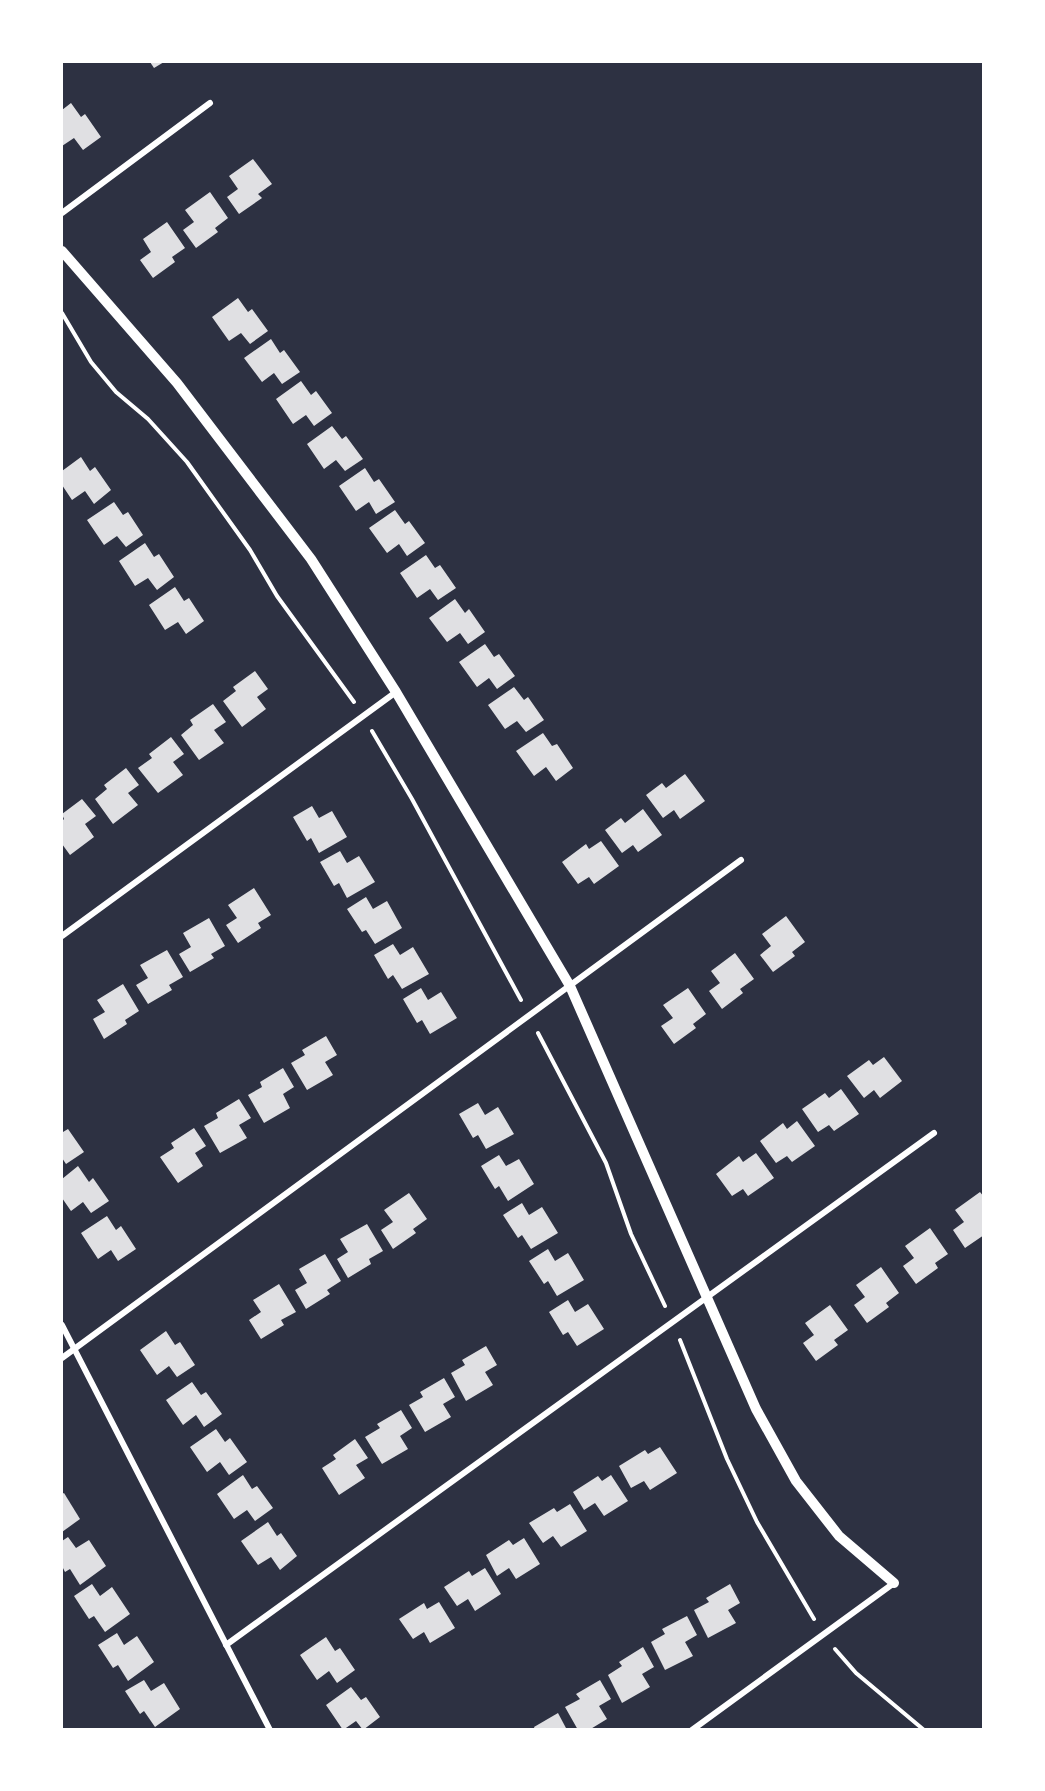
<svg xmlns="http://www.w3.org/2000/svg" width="1045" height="1791" font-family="'Alegreya Sans',sans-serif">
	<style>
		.building { fill: #e0e0e3 }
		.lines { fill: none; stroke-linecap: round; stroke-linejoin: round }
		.path { stroke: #fff; stroke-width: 4 }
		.minor { stroke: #fff; stroke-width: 6 }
		.tertiary { stroke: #fff; stroke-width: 10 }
	</style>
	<rect width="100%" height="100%" fill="#2d3142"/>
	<g class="building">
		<polygon points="150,62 164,62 154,68"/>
		<polygon points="71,103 81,117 85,114 101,137 83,150 74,138 62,146 62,110"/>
		<polygon points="253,159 272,184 258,194 262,198 239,214 227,197 238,189 229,176"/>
		<polygon points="210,192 228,218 215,228 218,232 196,248 183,230 194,222 185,210"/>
		<polygon points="167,222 185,248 172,257 175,262 153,278 140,260 151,252 143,239"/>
		<polygon points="238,298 248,312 252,309 268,331 250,344 241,333 229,341 212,317"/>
		<polygon points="271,339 280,353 284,350 300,372 282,384 274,373 262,382 244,358"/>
		<polygon points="301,381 311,395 316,391 332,413 314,426 306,415 293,424 276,399"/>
		<polygon points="332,426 342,439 346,436 363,459 345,471 336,460 324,469 307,444"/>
		<polygon points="81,457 90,471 95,467 111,490 94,504 85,491 72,500 62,485 62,471"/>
		<polygon points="365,468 374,482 379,479 395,502 376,514 369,502 356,511 339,486"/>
		<polygon points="114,502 123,515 128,512 143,535 126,547 117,536 104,545 87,520"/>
		<polygon points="395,510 405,524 409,521 425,543 407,556 399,544 387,553 369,528"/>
		<polygon points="145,543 154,557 159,554 174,577 157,590 148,578 135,586 119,561"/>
		<polygon points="426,555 435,568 440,565 456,588 438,600 430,589 417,598 400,573"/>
		<polygon points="175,587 184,601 189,598 204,621 186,634 178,622 165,630 149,605"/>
		<polygon points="455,599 465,613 469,609 485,632 468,644 460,633 447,642 429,618"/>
		<polygon points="485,644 494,657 499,654 515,676 497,689 489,678 477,687 459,662"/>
		<polygon points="255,671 268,689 257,697 266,709 242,727 223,701 236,691 233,687"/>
		<polygon points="514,687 524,700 528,697 544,720 526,732 517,721 505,729 488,705"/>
		<polygon points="213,704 226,722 214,730 224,743 199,760 181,735 193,725 190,720"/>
		<polygon points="543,733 552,746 557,744 573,768 556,781 546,767 534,776 516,751"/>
		<polygon points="171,737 184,754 173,762 183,775 158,793 138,768 152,758 149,754"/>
		<polygon points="126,768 139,785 128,793 138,805 113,824 95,799 107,789 104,785"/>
		<polygon points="685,774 705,801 680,819 674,810 663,818 646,795 662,783 666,788"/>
		<polygon points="82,799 96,816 85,824 94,837 70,855 62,844 62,821 64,819 62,814"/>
		<polygon points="312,806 319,818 332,811 347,837 319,853 311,838 307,841 293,817"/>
		<polygon points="643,809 662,835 638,852 633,845 622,853 605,830 621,818 625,823"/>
		<polygon points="601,841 619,866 594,884 589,877 578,884 562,862 586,844 589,849"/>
		<polygon points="340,851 347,863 359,856 375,882 347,898 339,883 334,886 320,862"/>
		<polygon points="254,888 271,915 258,923 261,928 238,943 226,925 237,918 228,905"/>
		<polygon points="366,897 373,909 387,901 402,928 375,944 366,930 362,932 347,909"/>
		<polygon points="786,916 805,942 792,952 795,956 773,972 760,955 771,946 762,934"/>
		<polygon points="209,918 225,946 211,954 214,958 190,972 179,954 191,947 183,933"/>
		<polygon points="393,944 400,955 413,947 429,974 402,989 393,975 388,979 374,955"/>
		<polygon points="167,950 183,977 169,985 172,990 148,1004 136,985 148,978 140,965"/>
		<polygon points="735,953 754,979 740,989 743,993 722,1009 709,991 720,983 711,971"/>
		<polygon points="123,984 139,1011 125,1020 127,1024 104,1039 93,1019 105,1012 97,1000"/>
		<polygon points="421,988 428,1000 441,992 457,1018 430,1034 422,1020 417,1023 403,999"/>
		<polygon points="688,988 706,1014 693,1024 696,1028 674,1044 661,1026 673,1018 663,1005"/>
		<polygon points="326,1036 337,1055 325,1062 333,1075 307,1090 291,1063 305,1055 302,1050"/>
		<polygon points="884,1057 902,1081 880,1098 874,1090 864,1098 847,1076 869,1060 873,1065"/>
		<polygon points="283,1068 294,1087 283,1094 290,1108 264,1123 248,1095 262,1087 260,1082"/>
		<polygon points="841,1089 859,1114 834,1131 829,1125 818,1132 802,1109 825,1093 829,1098"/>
		<polygon points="239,1099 251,1118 239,1125 247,1138 220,1153 204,1126 218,1118 216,1113"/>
		<polygon points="478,1103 485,1115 498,1107 514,1134 486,1149 478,1135 473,1138 459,1114"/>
		<polygon points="797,1121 815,1146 792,1162 787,1156 776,1163 760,1141 783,1123 787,1129"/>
		<polygon points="194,1128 206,1146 195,1153 203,1166 178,1183 160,1157 174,1148 171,1143"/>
		<polygon points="62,1129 63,1132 68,1129 84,1152 66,1164 62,1158"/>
		<polygon points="756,1153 774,1178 748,1196 743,1189 732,1196 716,1174 739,1156 743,1162"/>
		<polygon points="499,1155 506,1166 519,1159 534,1184 508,1201 499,1186 495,1189 481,1166"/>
		<polygon points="78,1166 89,1182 93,1178 109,1201 91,1213 83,1202 71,1211 62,1198 62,1179"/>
		<polygon points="980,1192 984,1197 984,1235 965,1248 953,1230 964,1222 955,1210"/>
		<polygon points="409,1193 427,1219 413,1229 416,1233 393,1249 381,1230 393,1222 384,1210"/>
		<polygon points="522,1203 529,1215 542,1207 558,1233 531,1249 522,1235 518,1238 503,1215"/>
		<polygon points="107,1216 116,1230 121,1226 136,1249 118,1261 111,1250 98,1259 81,1233"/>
		<polygon points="367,1224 383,1251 369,1259 371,1264 348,1278 337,1259 348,1252 340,1239"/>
		<polygon points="930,1228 948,1254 935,1263 938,1268 916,1284 903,1266 914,1258 905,1246"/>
		<polygon points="548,1249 555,1261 568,1253 584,1280 557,1296 548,1281 544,1284 529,1261"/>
		<polygon points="325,1254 341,1281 327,1290 330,1294 306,1309 295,1290 307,1283 299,1269"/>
		<polygon points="881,1267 899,1293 886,1303 889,1307 867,1323 854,1305 865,1297 856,1285"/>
		<polygon points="279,1284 296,1312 281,1320 284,1325 261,1339 249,1320 261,1312 253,1300"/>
		<polygon points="568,1300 575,1312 588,1304 604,1329 577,1346 568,1332 563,1335 549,1312"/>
		<polygon points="830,1305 848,1330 834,1340 838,1345 816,1361 803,1343 814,1335 805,1323"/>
		<polygon points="166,1331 175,1345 180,1342 195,1365 177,1377 169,1366 157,1375 140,1350"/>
		<polygon points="486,1346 497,1365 485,1372 493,1385 466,1401 451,1373 465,1365 462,1360"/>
		<polygon points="444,1378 455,1397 443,1404 451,1417 425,1432 409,1405 423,1397 420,1392"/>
		<polygon points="192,1382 201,1395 206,1392 222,1414 204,1427 196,1415 183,1425 166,1400"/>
		<polygon points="401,1410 412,1428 400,1436 408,1449 382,1464 365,1437 380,1428 377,1424"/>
		<polygon points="216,1429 225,1442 230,1438 247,1462 229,1475 220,1462 207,1472 190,1447"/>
		<polygon points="355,1439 368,1458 356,1465 365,1478 339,1495 322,1468 336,1459 333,1455"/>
		<polygon points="660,1447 677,1473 650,1490 644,1481 631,1488 619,1466 645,1450 648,1454"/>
		<polygon points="243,1475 252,1489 257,1486 273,1508 255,1521 247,1510 234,1519 217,1494"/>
		<polygon points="611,1475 628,1501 604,1516 595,1503 584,1510 573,1492 598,1476 602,1481"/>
		<polygon points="64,1493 80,1519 62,1532 62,1494"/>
		<polygon points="570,1504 587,1531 561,1547 553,1536 543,1543 529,1523 554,1508 557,1512"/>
		<polygon points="268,1522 277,1536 281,1533 297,1556 280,1570 271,1557 258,1565 241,1541"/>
		<polygon points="68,1537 76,1548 89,1540 106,1566 80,1585 70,1569 65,1572 62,1566 62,1541"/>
		<polygon points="524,1538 540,1564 516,1579 509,1568 497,1576 486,1555 509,1540 513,1545"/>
		<polygon points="485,1568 501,1594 475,1611 468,1599 457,1606 444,1587 469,1571 472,1576"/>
		<polygon points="92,1584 100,1596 112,1587 130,1614 105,1632 94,1616 89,1619 74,1596"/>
		<polygon points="730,1584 740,1603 728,1610 736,1623 708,1638 694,1610 709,1602 706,1598"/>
		<polygon points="439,1602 455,1628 430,1643 424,1632 413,1639 399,1619 424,1603 427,1609"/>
		<polygon points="687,1616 697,1635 685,1642 693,1656 665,1670 651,1642 665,1634 662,1629"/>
		<polygon points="117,1633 124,1645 137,1636 154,1662 128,1681 118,1665 113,1668 98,1645"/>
		<polygon points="326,1637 335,1651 340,1648 355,1670 337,1683 329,1671 317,1680 300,1655"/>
		<polygon points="643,1647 654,1667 642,1674 650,1687 622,1703 608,1675 622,1666 619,1662"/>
		<polygon points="144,1680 151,1691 164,1683 180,1709 155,1727 144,1711 140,1714 125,1691"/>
		<polygon points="600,1680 611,1699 599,1706 607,1719 589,1730 578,1730 565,1707 580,1699 576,1694"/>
		<polygon points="351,1687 361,1700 366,1697 380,1717 363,1730 356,1721 343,1730 326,1705"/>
		<polygon points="558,1713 567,1730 535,1730 534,1727"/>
	</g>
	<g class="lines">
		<g class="path">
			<polyline points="62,313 91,362 116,392 148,419 187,462 250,550 277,596 354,702"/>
			<polyline points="372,731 412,799 521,1000"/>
			<polyline points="538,1033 606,1163 631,1234 665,1306"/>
			<polyline points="680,1340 727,1459 757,1522 814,1619"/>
			<polyline points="835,1649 856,1673 924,1730"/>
		</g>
		<g class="minor">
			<polyline points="62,213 210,103"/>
			<polyline points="62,936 396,692"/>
			<polyline points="62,1325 270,1730"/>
			<polyline points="62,1358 741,860"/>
			<polyline points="226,1645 934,1133"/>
			<polyline points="692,1730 894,1583"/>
		</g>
		<polyline class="tertiary" points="62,251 177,383 311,559 396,692 570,986 756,1409 796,1481 839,1536 894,1583"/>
	</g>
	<rect width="1045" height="1791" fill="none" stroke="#ffffff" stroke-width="126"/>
</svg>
